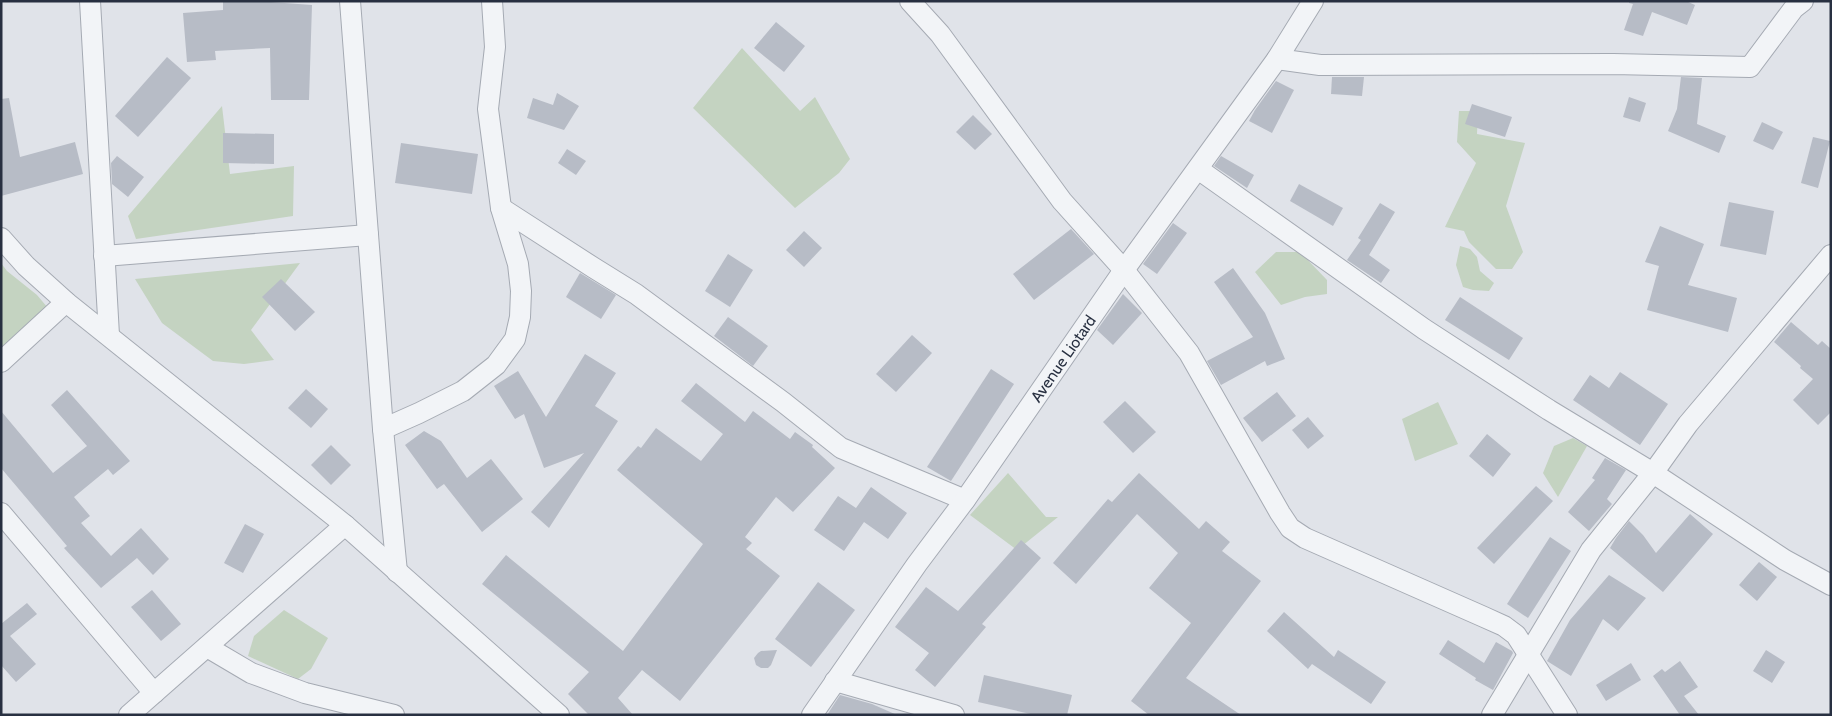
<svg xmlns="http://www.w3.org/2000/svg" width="1832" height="716" font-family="Cabin,sans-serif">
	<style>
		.green { fill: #c4d3c1 }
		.building { fill: #b7bcc6 }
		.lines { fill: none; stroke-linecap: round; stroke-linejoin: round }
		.minor-casing { stroke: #a5aab3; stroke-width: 22 }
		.minor { stroke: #f2f4f7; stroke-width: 20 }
		.labels { text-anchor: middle; stroke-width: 4; stroke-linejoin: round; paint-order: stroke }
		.street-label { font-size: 16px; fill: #283041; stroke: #eff2f6 }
	</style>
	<rect width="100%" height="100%" fill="#e0e3e9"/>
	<g class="green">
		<polygon points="742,48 800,111 815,97 850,159 839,173 795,208 693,108"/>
		<polygon points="222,106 230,174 294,166 293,216 136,239 128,216"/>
		<polygon points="1459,111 1478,111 1477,134 1525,143 1506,206 1523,252 1512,269 1496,269 1469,242 1464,231 1445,227 1476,163 1457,142"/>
		<polygon points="1460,246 1470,249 1477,257 1480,271 1494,283 1489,291 1473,290 1463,287 1456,265"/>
		<polygon points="1276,252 1300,252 1327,280 1327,294 1305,297 1281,305 1255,272"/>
		<polygon points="1,263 7,271 37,295 53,314 1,362"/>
		<polygon points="300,263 251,330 274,360 244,364 213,361 162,323 135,279"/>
		<polygon points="1438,402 1458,444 1415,461 1402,419"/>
		<polygon points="1573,438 1587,446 1558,497 1543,473 1554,446"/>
		<polygon points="1008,473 1046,517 1058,517 1017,550 970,515"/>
		<polygon points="284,610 328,638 311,669 298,679 248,656 254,636"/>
	</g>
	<g class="building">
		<polygon points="223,1 257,1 312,5 309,100 271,100 270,48 215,51 216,60 187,62 183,13 223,10"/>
		<polygon points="1629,1 1686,1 1695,5 1687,25 1652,12 1643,36 1624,30 1633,4 1629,3"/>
		<polygon points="776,22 805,46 784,72 754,48"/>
		<polygon points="167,57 191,78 138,137 115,116"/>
		<polygon points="1332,77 1364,77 1362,96 1331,94"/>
		<polygon points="1681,77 1702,78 1697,124 1726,136 1719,153 1668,131 1677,109"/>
		<polygon points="1276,81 1294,90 1272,133 1249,121 1255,110"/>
		<polygon points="557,93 579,106 564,130 527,118 533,98 553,105"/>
		<polygon points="1629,97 1646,103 1640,122 1623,117"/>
		<polygon points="9,98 20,157 75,142 83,174 1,196 1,99"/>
		<polygon points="1472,104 1512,117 1505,137 1465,124"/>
		<polygon points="973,115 992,134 975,150 956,132"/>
		<polygon points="1762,122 1783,132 1773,150 1753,141"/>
		<polygon points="223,133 274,134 274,164 223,163"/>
		<polygon points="1813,137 1830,141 1818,188 1801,183"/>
		<polygon points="401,143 478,154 472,194 395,183"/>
		<polygon points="567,149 586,161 576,175 558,163"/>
		<polygon points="117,156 144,177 128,197 112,184 111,163"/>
		<polygon points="1221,156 1254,175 1247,188 1214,166"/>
		<polygon points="1299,184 1343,208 1333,226 1290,201"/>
		<polygon points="1729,202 1774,211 1766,255 1720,246"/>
		<polygon points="1380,203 1395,212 1369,255 1390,270 1381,283 1347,260 1361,240 1358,238"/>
		<polygon points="1173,223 1187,233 1157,274 1143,264"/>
		<polygon points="1660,226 1704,244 1688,285 1737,298 1728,332 1647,310 1659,266 1645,262"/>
		<polygon points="1071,229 1094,254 1034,300 1013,274"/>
		<polygon points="804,231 822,248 804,267 786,250"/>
		<polygon points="728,254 753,270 730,307 705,291"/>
		<polygon points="1233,268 1265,313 1285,359 1267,366 1265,361 1221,385 1207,361 1253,337 1214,282"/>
		<polygon points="580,273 616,295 601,319 566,297"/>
		<polygon points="281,279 315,312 295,331 262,297"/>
		<polygon points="1123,294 1142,313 1113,345 1097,330"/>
		<polygon points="1460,297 1523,338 1509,360 1445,320"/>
		<polygon points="728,317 768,346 753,366 714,336"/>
		<polygon points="1791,322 1818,345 1822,341 1831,349 1831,412 1818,425 1793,400 1813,379 1800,368 1801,366 1774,342"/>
		<polygon points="912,335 932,353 896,392 876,374"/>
		<polygon points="585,354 616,373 595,406 618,421 549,528 531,512 584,453 544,468 524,414 515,419 494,386 518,371 546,417"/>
		<polygon points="991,369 1014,384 951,481 927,467"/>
		<polygon points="1620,372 1668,404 1640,445 1573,400 1590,375 1609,388"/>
		<polygon points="696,383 745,422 753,411 790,439 795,432 813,445 812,447 835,468 793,512 776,497 745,537 752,543 746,549 780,576 680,701 642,670 618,698 633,715 589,715 568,694 589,672 482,584 506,555 623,651 703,544 617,470 638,446 641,448 656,428 701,461 723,434 681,401"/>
		<polygon points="306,389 328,409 311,428 288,408"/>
		<polygon points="67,390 130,461 113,475 108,469 74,497 90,516 81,523 111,556 141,528 169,559 153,575 137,558 101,588 64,548 67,546 1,468 1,411 53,473 87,446 51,405"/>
		<polygon points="1277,392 1296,416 1262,442 1243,418"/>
		<polygon points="1125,401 1156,432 1133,453 1103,422"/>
		<polygon points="1308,417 1324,436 1308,449 1292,430"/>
		<polygon points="424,431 441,441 467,478 491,459 523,499 482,532 444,484 437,489 405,445"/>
		<polygon points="1487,434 1511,454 1493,477 1469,456"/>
		<polygon points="331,445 351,465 331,485 311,465"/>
		<polygon points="1605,458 1626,470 1607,499 1612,504 1589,531 1568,512 1595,480 1592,478"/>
		<polygon points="1139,473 1199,529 1206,521 1230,542 1222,551 1261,581 1186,678 1241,715 1149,715 1131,701 1191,623 1149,588 1178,553 1137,514 1076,584 1053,563 1108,499 1112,502"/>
		<polygon points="1536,486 1553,501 1494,564 1477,548"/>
		<polygon points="871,487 907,513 888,539 864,522 844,551 814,530 838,496 856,508"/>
		<polygon points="1690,514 1713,534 1663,592 1610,548 1616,538 1629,521 1643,535 1656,553"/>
		<polygon points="245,524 264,534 243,573 224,563"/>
		<polygon points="1550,537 1571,551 1528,618 1507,604"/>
		<polygon points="1021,540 1041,558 982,624 986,627 935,687 915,670 929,653 895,627 926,587 958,611"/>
		<polygon points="1759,562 1777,577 1757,601 1739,585"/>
		<polygon points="1609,575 1646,598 1618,631 1603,619 1571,676 1547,661 1570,620"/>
		<polygon points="818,582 855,610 811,667 775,639"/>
		<polygon points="152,590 181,624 161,641 131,607"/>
		<polygon points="27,603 37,614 10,636 36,664 16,682 1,665 1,624"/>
		<polygon points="1284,612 1334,657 1338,650 1386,682 1371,704 1312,664 1308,669 1267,631"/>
		<polygon points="1448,640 1484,663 1496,642 1512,651 1513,653 1493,690 1475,680 1476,678 1439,654"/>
		<polygon points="777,650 771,665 768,668 761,668 756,665 754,658 758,653 761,651"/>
		<polygon points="1766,650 1785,662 1772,683 1753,671"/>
		<polygon points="1680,661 1698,687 1684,696 1699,715 1680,715 1653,676 1662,669 1665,672"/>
		<polygon points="1631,663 1641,680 1606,701 1596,685"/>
		<polygon points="984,675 1072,695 1067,715 1035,715 978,702"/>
		<polygon points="840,695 872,704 897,715 827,715"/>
	</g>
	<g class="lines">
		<g class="minor-casing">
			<g id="minor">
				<polyline points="90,1 109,335"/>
				<polyline points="350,1 383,429 397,572"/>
				<polyline points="910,1 940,34 1062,201 1124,270 1189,353 1280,513 1290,528 1305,538 1484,617 1504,626 1516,635 1567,715"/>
				<polyline points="1277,59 1320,65 1613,64 1750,67 1794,8 1803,1"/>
				<polyline points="1198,169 1424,329 1549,410 1653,473 1785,560 1831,585"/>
				<polyline points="501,208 594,268 636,294 783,402 841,448 965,500"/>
				<polyline points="1,238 26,266 66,302 345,525 559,715"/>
				<polyline points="104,256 368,235"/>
				<polyline points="1,362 66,302"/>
				<polyline points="383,429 419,413 463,391 496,365 515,339 520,317 521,291 518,264 501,208 488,109 495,47 492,1"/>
				<polyline points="1,513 154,693"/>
				<polyline points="207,647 251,673 305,693 394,715"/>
				<polyline points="835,681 954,715"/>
				<polyline points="129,715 345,525"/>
				<path id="s1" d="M 812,715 L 917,564 L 965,500 L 1124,270 L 1277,59 L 1313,1"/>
				<polyline points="1492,715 1591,550 1653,473 1688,424 1831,255"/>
			</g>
		</g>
		<use href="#minor" class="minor"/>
	</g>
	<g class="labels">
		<g class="street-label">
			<text dy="6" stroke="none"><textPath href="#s1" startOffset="436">Avenue Liotard</textPath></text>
		</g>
	</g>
	<rect width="1832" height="716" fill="none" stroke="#283041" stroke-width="5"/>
</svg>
